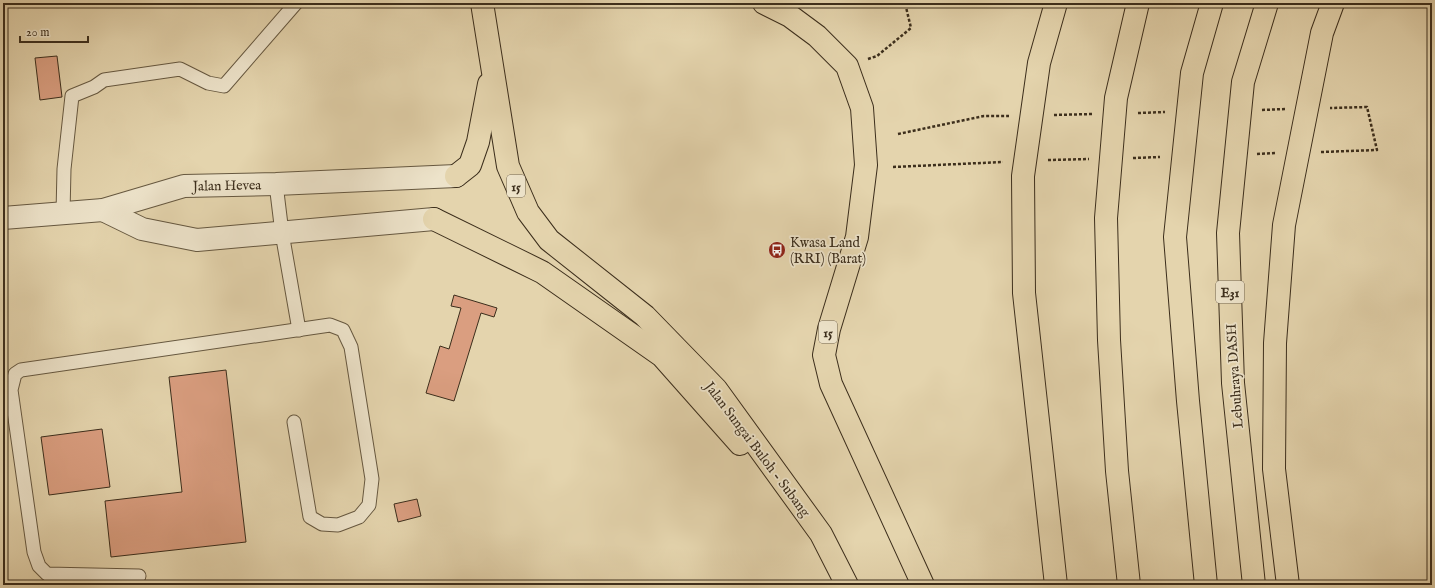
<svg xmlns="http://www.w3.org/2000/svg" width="1435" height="588" font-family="'IM FELL English',serif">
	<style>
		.building { fill: #da9e80; stroke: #3c2e1c }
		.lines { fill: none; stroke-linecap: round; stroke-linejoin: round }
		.service-casing { stroke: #665840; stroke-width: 15 }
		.minor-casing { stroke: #665840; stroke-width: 24 }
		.trunk-casing { stroke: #3c2e1c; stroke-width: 24 }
		.path { stroke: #3c2e1c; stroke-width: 2.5; stroke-dasharray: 3 2; stroke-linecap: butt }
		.service { stroke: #ede3ca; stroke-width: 13 }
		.minor { stroke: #ede3ca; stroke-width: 22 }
		.trunk { stroke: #e4d4ad; stroke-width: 22 }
		.motorway-bridge-casing { stroke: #3c2e1c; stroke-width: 24; stroke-linecap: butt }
		.motorway-bridge { stroke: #e4d4ad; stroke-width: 22 }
		.labels { text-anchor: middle; stroke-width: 3.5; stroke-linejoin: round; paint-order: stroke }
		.shield { fill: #ede3ca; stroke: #716450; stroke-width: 1 }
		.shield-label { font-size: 13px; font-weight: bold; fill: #3c2e1c }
		.street-label { font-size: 14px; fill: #3c2e1c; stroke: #ede3ca }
		.poi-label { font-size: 14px; fill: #3c2e1c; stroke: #ede3ca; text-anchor: start }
	</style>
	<rect width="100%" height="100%" fill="#e4d4ad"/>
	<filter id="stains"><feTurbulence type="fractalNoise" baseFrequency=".005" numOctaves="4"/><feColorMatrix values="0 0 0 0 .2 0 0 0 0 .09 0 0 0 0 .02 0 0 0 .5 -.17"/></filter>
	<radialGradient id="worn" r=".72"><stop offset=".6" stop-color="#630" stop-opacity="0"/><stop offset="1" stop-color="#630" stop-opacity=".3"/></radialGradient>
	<g class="building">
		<polygon points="57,56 62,97 40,100 35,58"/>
		<polygon points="454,295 497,308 494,317 481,313 454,401 426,393 440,346 449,349 461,308 451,306"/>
		<polygon points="226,370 246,542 111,557 105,501 182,492 169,377"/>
		<polygon points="102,429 110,487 49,495 41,437"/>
		<polygon points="417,499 421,516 398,522 394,504"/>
	</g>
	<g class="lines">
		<g class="service-casing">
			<g id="service">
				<polyline points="276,184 282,233 299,330"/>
				<polyline points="63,213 64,169 72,96 94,87 104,80 180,69 208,83 224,86 296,3"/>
				<polyline points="139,576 47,574 39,566 34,552 11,390 15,374 21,370 330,325 343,330 351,347 372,479 369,505 359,517 338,525 322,524 310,517 294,422"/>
			</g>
		</g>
		<g class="minor-casing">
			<g id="minor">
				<polyline points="103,210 142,229 197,240 434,219"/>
				<polyline points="3,218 103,210 184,186 276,184 456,176"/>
			</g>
		</g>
		<g class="trunk-casing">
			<g id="trunk">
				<polyline points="482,3 508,166 528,212 549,240 645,316 716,389 821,534 847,585"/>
				<polyline points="764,3 790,16 817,36 847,66 862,108 866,165 857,237 829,329 824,355 831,384 923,585"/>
				<polyline points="456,176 470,165 478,142 489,84"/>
				<polyline points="434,219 542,272 662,356 740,444"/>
			</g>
		</g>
		<g class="path">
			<polyline points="868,59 877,56 911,28 905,3"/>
			<polyline points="1262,110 1285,109"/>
			<polyline points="1138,113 1165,112"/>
			<polyline points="1054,115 1093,114"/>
			<polyline points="898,134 984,116 1009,116"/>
			<polyline points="1321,152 1377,150 1367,107 1330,108"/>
			<polyline points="1257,154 1276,153"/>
			<polyline points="1133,158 1160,157"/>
			<polyline points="1048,160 1089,159"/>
			<polyline points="893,167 1003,162"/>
		</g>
		<use href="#service" class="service"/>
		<use href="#minor" class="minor"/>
		<use href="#trunk" class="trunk"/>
		<g class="motorway-bridge-casing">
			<g id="motorway-bridge">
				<polyline points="1056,585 1024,293 1023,176 1039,63 1056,3"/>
				<polyline points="1129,585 1117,471 1109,340 1106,218 1116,98 1138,3"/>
				<polyline points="1206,585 1188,401 1175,237 1192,73 1212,3"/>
				<polyline points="1254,585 1233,383 1228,233 1243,82 1267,3"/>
				<polyline points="1288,585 1274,469 1275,343 1284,225 1322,33 1333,3"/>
			</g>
		</g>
		<use href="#motorway-bridge" class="motorway-bridge"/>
	</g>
	<defs>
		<g id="bus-disc" transform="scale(0.9)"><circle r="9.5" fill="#8f2418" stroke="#ede3ca"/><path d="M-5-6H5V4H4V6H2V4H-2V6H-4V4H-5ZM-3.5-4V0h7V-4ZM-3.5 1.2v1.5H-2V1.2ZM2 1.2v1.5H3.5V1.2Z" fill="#fff"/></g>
	</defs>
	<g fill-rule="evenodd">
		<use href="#bus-disc" x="777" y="250"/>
	</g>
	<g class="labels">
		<g class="shield">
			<rect x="507" y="175" width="18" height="22" rx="3"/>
			<rect x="1216" y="281" width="28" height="22" rx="3"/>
			<rect x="819" y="321" width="18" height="22" rx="3"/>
		</g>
		<g class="shield-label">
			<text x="516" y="191">15</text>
			<text x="1230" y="297">E31</text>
			<text x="828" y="337">15</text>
		</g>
		<g class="street-label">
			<text transform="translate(227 185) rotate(-1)" y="5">Jalan Hevea</text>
			<text transform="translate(1234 376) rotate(-94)" y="5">Lebuhraya DASH</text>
			<text transform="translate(758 449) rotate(53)" y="5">Jalan Sungai Buloh - Subang</text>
		</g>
		<g class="poi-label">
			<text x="790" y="247">Kwasa Land<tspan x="790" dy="16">(RRI) (Barat)</tspan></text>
		</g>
	</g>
	<rect width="1435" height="588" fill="none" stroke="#e4d4ad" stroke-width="16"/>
	<rect x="4" y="4" width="1427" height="580" fill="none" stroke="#3c2e1c" stroke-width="2"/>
	<rect x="8" y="8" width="1419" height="572" fill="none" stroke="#3c2e1c"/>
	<path d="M20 36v6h68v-6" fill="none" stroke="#3c2e1c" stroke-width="2"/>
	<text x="26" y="36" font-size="12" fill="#3c2e1c" stroke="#ede3ca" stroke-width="3" paint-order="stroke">20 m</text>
	<rect width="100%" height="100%" filter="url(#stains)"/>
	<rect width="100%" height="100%" fill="url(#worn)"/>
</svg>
